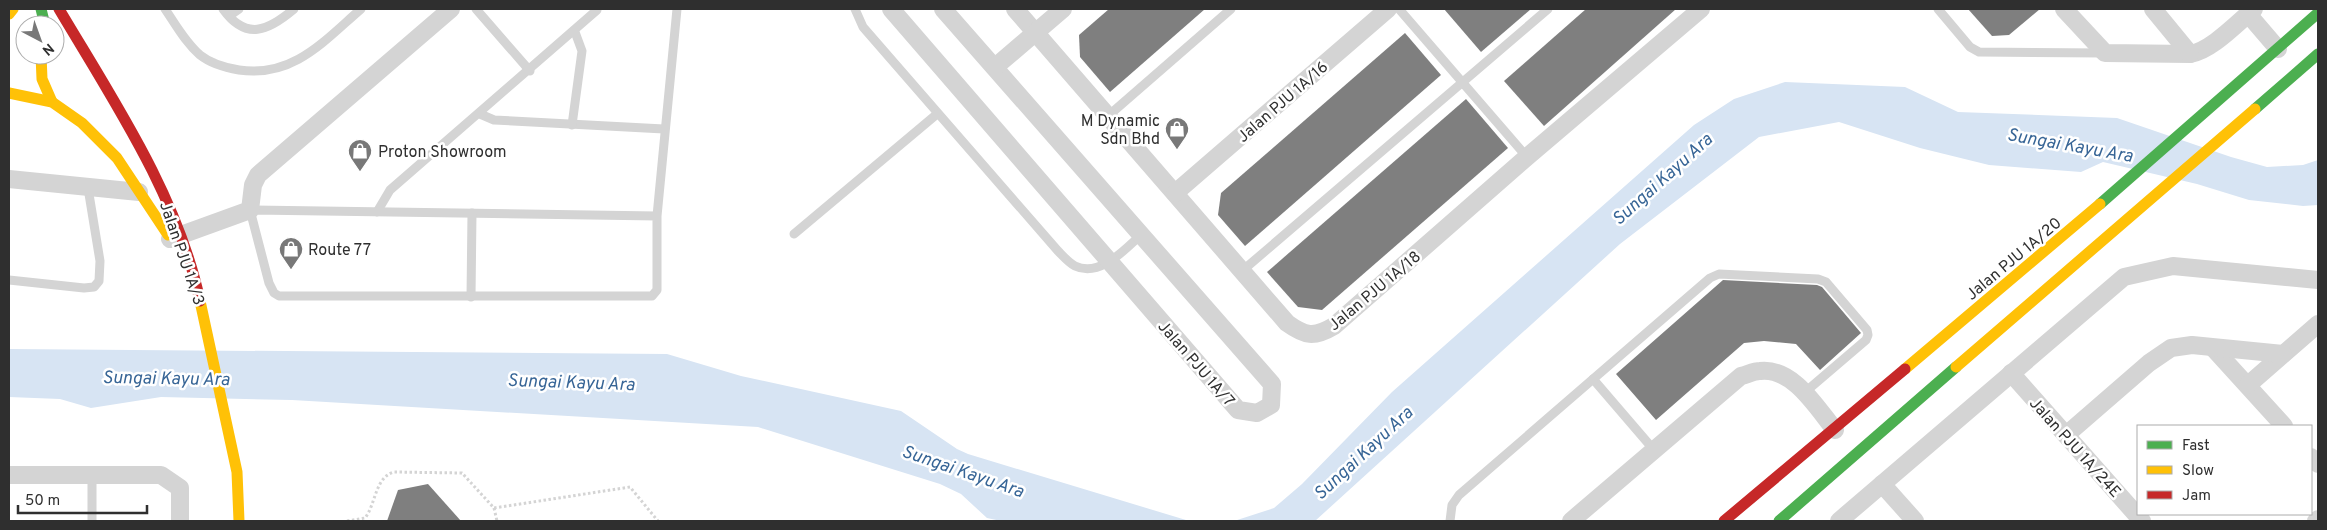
<svg xmlns="http://www.w3.org/2000/svg" width="2327" height="530" font-family="Overpass,sans-serif">
	<style>
		.water { fill: #d7e4f3 }
		.building { fill: #7f7f7f }
		.lines { fill: none; stroke-linecap: round; stroke-linejoin: round }
		.path { stroke: #d4d4d4; stroke-width: 3; stroke-dasharray: 2.5 2.5; stroke-linecap: butt }
		.lane { stroke: #d4d4d4; stroke-width: 9 }
		.street { stroke: #d4d4d4; stroke-width: 18 }
		.fast { stroke: #4caf50; stroke-width: 11 }
		.slow { stroke: #ffc107; stroke-width: 11 }
		.jam { stroke: #c62828; stroke-width: 11 }
		.labels { text-anchor: middle; stroke-width: 5; stroke-linejoin: round; paint-order: stroke }
		.street-label { font-size: 16px; fill: #2f2f2f; stroke: #fff }
		.poi-label { font-size: 16px; fill: #2f2f2f; stroke: #fff; text-anchor: start }
		.water-label { font-size: 18px; font-style: italic; fill: #376596; stroke: #fff }
	</style>
	<rect width="100%" height="100%" fill="#fff"/>
	<g class="water">
		<polygon points="1785,82 1905,87 1958,112 2117,118 2231,157 2267,167 2303,165 2318,160 2318,205 2303,206 2249,200 2197,184 2103,162 2081,172 1989,165 1920,148 1839,122 1759,137 1620,244 1315,521 1234,521 1274,508 1302,484 1392,392 1694,125 1734,99"/>
		<polygon points="9,349 667,354 741,376 901,411 957,449 968,454 1186,520 1200,521 1001,521 987,518 961,494 940,484 758,427 292,400 161,397 91,408 60,399 9,397"/>
	</g>
	<g class="building">
		<polygon points="1109,9 1205,9 1110,92 1080,57 1079,35"/>
		<polygon points="1444,9 1531,9 1481,52"/>
		<polygon points="1586,9 1676,9 1544,126 1504,81"/>
		<polygon points="1968,9 2040,9 2009,35 1992,36"/>
		<polygon points="1405,33 1441,75 1245,246 1218,215 1221,193"/>
		<polygon points="1466,99 1508,148 1322,310 1298,307 1267,272"/>
		<polygon points="1723,280 1817,285 1822,287 1861,333 1820,370 1796,344 1764,341 1744,343 1656,420 1616,374"/>
		<polygon points="428,484 461,521 387,521 398,490"/>
	</g>
	<g class="lines">
		<g class="path">
			<polyline points="494,508 497,521"/>
			<path d="M 347,521 L 365,518 C 376,504 375,477 394,472 L 462,473 L 494,508 L 630,487 L 658,521"/>
		</g>
		<g class="lane">
			<path d="M 165,9 C 176,25 185,42 200,55 C 210,63 227,68 239,70 C 293,78 324,41 361,9"/>
			<path d="M 223,9 C 246,41 268,31 294,9"/>
			<polyline points="476,9 530,71"/>
			<path d="M 855,9 L 863,27 L 1058,251 C 1063,256 1069,263 1075,266 C 1100,278 1125,249 1141,235"/>
			<polyline points="1399,9 1527,157"/>
			<polyline points="1938,9 1970,47 1979,52 2103,53"/>
			<polyline points="229,16 239,9"/>
			<polyline points="480,114 494,120 664,129"/>
			<polyline points="1108,116 1231,9"/>
			<polyline points="572,125 582,51 575,32"/>
			<polyline points="377,212 390,190 597,10"/>
			<polyline points="657,216 657,290 652,296 279,296 274,293 269,283 250,210 657,216 677,9"/>
			<polyline points="794,234 937,114"/>
			<polyline points="1242,271 1548,9"/>
			<polyline points="9,280 84,288 94,287 99,281 100,261 88,188"/>
			<polyline points="471,297 472,213"/>
			<polyline points="1593,379 1654,450"/>
			<polyline points="92,475 92,521"/>
			<polyline points="1450,521 1452,505 1459,495 1710,278 1719,274 1818,279 1826,282 1867,330 1868,335 1866,340 1804,393"/>
		</g>
		<g class="street">
			<polyline points="891,9 1238,410 1257,413 1271,405 1272,384 943,9"/>
			<path d="M 1015,9 L 1287,323 C 1305,336 1314,338 1334,326 L 1527,157 L 1701,9"/>
			<path d="M 2064,9 L 2105,53 L 2190,54 C 2211,51 2237,23 2254,9"/>
			<polyline points="2153,9 2190,54"/>
			<polyline points="2248,14 2278,49"/>
			<polyline points="995,67 1063,9"/>
			<polyline points="9,179 139,192"/>
			<polyline points="1175,193 1388,9"/>
			<polyline points="170,239 250,210 253,185 258,175 451,9"/>
			<polyline points="2214,349 2284,426"/>
			<polyline points="2011,373 2142,521"/>
			<polyline points="2248,385 2318,324"/>
			<polyline points="2066,435 2149,363 2171,348 2192,345 2283,354"/>
			<polyline points="2311,457 2318,464"/>
			<polyline points="9,475 161,475 180,488 180,521"/>
			<polyline points="1882,484 1915,521"/>
			<path d="M 1571,521 L 1741,376 C 1747,375 1753,371 1760,371 C 1793,367 1817,408 1835,430"/>
			<polyline points="1839,521 2124,277 2173,266 2318,280"/>
			<polyline points="2316,521 2318,519"/>
		</g>
		<g class="fast">
			<polyline points="41,9 45,25"/>
			<polyline points="2255,109 2318,54"/>
			<polyline points="2100,204 2318,13"/>
			<polyline points="1779,521 1956,367"/>
		</g>
		<g class="slow">
			<polyline points="9,14 13,9"/>
			<polyline points="41,55 42,79 52,102"/>
			<polyline points="9,93 52,102 82,123 117,158 168,235"/>
			<polyline points="200,301 237,472 239,521"/>
			<polyline points="1956,367 2255,109"/>
			<polyline points="1905,369 2100,204"/>
		</g>
		<g class="jam">
			<path d="M 59,9 C 113,100 178,196 200,301"/>
			<polyline points="1724,521 1905,369"/>
		</g>
	</g>
	<defs>
		<g id="shop-pin" transform="scale(1.25)"><path d="M0 17L-7.5 6A9.5 9.5 0 1 1 7.5 6Z" fill="#787878" stroke="#fff"/><path d="M-5-2.5h2.3a2.7 3.5 0 0 1 5.4 0H5L5.5 6h-11ZM-1.5-2.5h3a1.5 2.3 0 0 0-3 0Z" fill="#fff"/></g>
	</defs>
	<g fill-rule="evenodd">
		<use href="#shop-pin" x="1177" y="129"/>
		<use href="#shop-pin" x="360" y="151"/>
		<use href="#shop-pin" x="291" y="249"/>
	</g>
	<g class="labels">
		<g class="street-label">
			<text transform="translate(1282 101) rotate(-41)" y="6">Jalan PJU 1A/16</text>
			<text transform="translate(183 253) rotate(71)" y="6">Jalan PJU 1A/3</text>
			<text transform="translate(2013 258) rotate(-40)" y="6">Jalan PJU 1A/20</text>
			<text transform="translate(1374 290) rotate(-40)" y="6">Jalan PJU 1A/18</text>
			<text transform="translate(1197 363) rotate(49)" y="6">Jalan PJU 1A/7</text>
			<text transform="translate(2076 447) rotate(48)" y="6">Jalan PJU 1A/24E</text>
		</g>
		<g class="poi-label">
			<text x="1160" y="126" text-anchor="end">M Dynamic<tspan x="1160" dy="18">Sdn Bhd</tspan></text>
			<text x="378" y="157">Proton Showroom</text>
			<text x="308" y="255">Route 77</text>
		</g>
		<g class="water-label">
			<text transform="translate(2070 145) rotate(10)" y="6">Sungai Kayu Ara</text>
			<text transform="translate(1662 179) rotate(-42)" y="6">Sungai Kayu Ara</text>
			<text transform="translate(166 378) rotate(1)" y="6">Sungai Kayu Ara</text>
			<text transform="translate(571 382) rotate(2)" y="6">Sungai Kayu Ara</text>
			<text transform="translate(1363 453) rotate(-43)" y="6">Sungai Kayu Ara</text>
			<text transform="translate(963 471) rotate(19)" y="6">Sungai Kayu Ara</text>
		</g>
	</g>
	<rect width="2327" height="530" fill="none" stroke="#2f2f2f" stroke-width="20"/>
	<rect x="2137" y="425" width="175" height="90" fill="#ffffff" stroke="#acacac"/>
	<rect x="2147" y="441" width="25" height="8" fill="#4caf50" stroke="#acacac"/>
	<text x="2182" y="450" font-size="15" fill="#2f2f2f">Fast</text>
	<rect x="2147" y="466" width="25" height="8" fill="#ffc107" stroke="#acacac"/>
	<text x="2182" y="475" font-size="15" fill="#2f2f2f">Slow</text>
	<rect x="2147" y="491" width="25" height="8" fill="#c62828" stroke="#acacac"/>
	<text x="2182" y="500" font-size="15" fill="#2f2f2f">Jam</text>
	<g transform="translate(40 40) rotate(139)"><circle r="24" fill="#ffffff" stroke="#acacac"/>
	<path d="M0-4L9 19L0 12L-9 19Z" fill="#787878"/>
	<text y="-8" font-size="14" font-weight="bold" text-anchor="middle" fill="#2f2f2f">N</text>
	</g>
	<path d="M18 505v8h129v-8" fill="none" stroke="#2f2f2f" stroke-width="2.5"/>
	<text x="25" y="505" font-size="15" fill="#2f2f2f" stroke="#ffffff" stroke-width="4" paint-order="stroke">50 m</text>
</svg>
